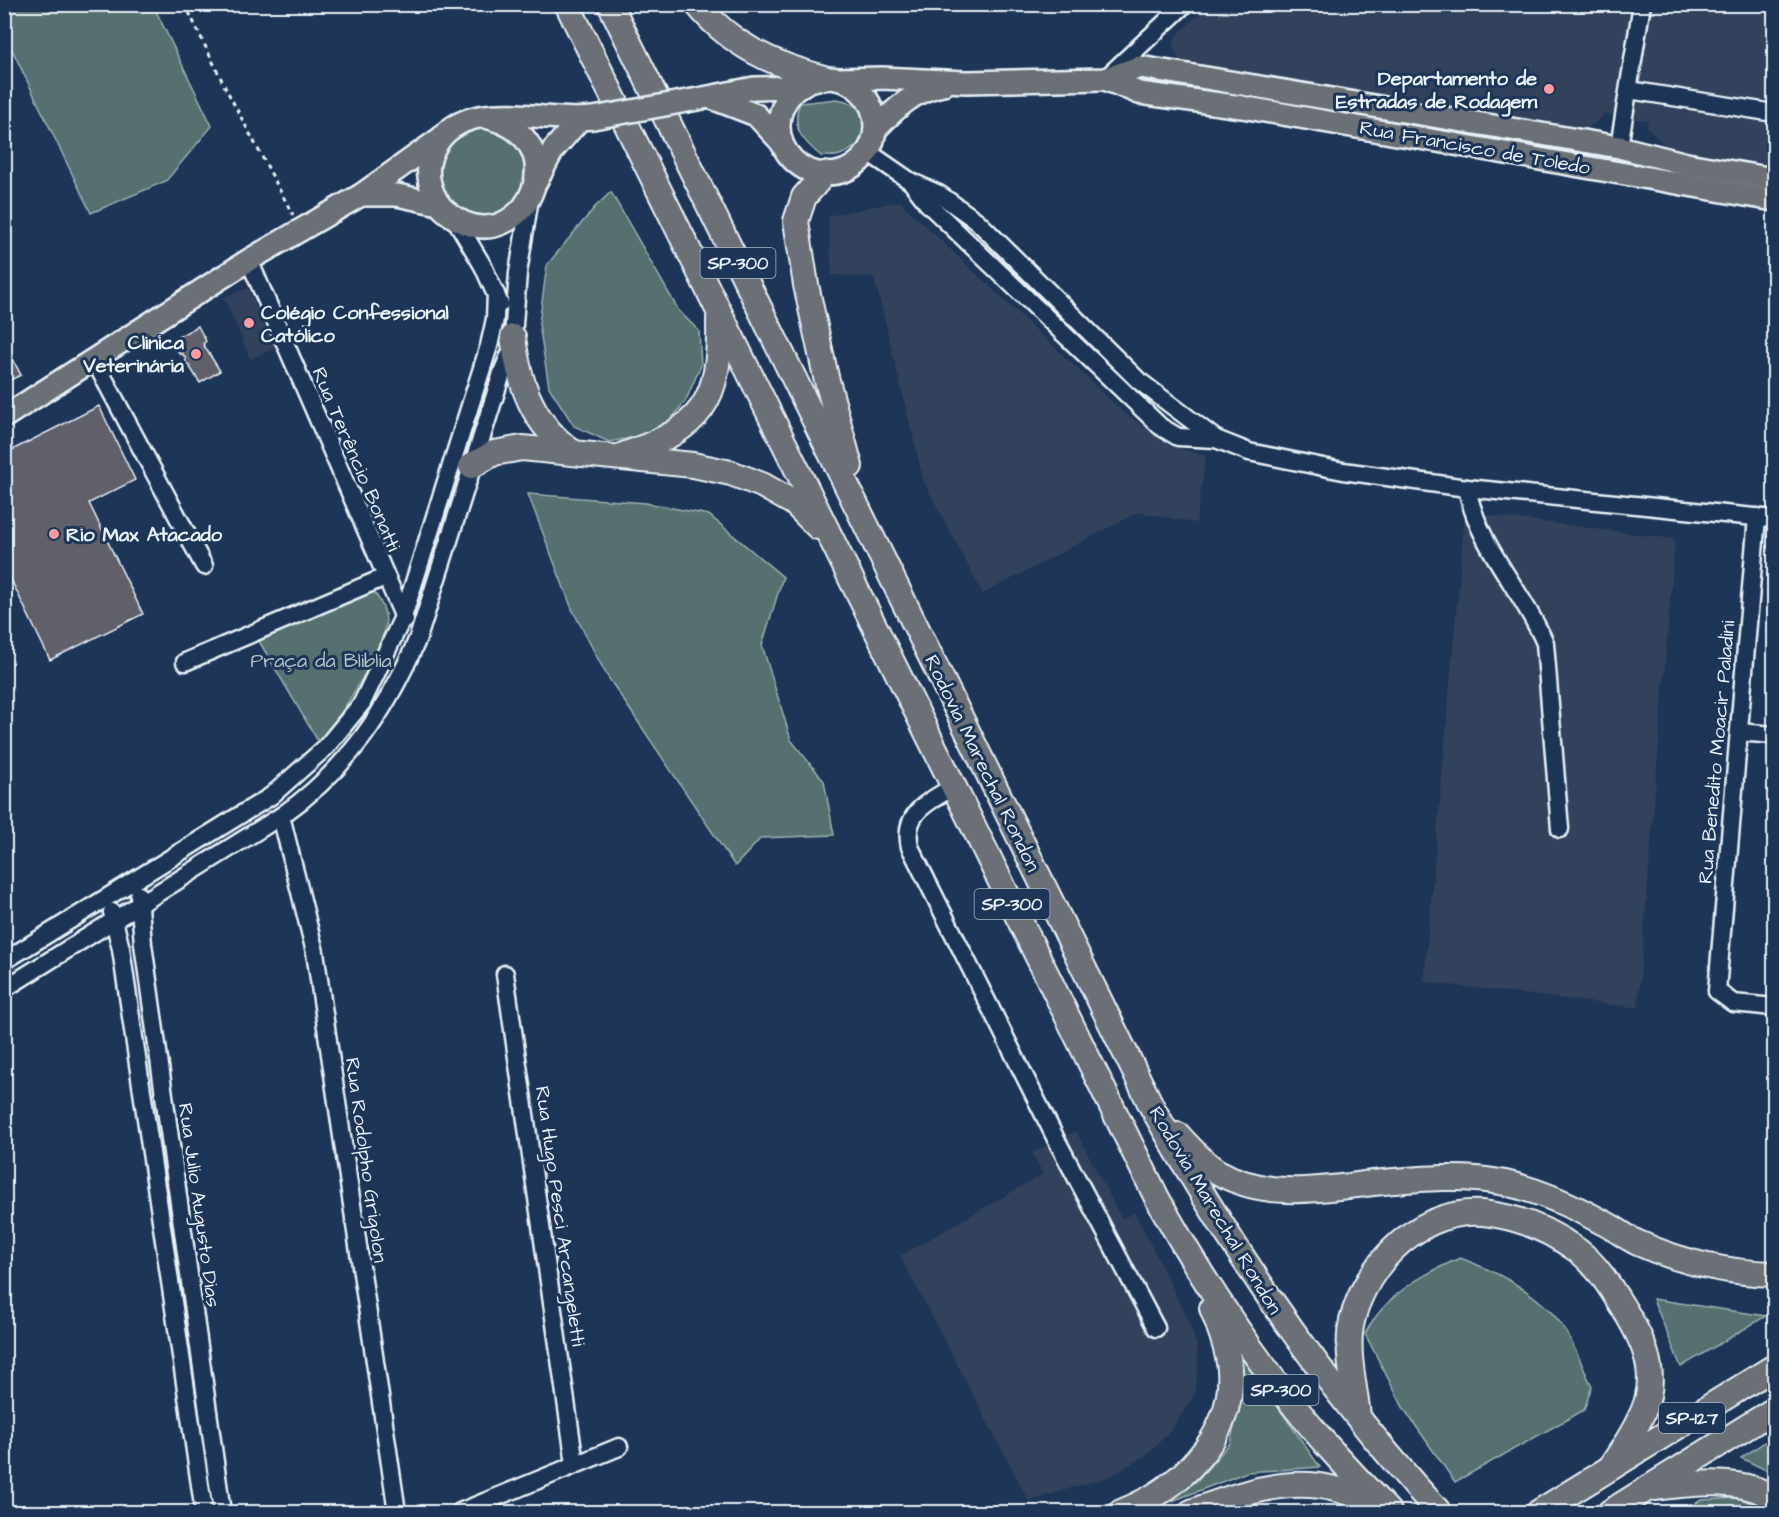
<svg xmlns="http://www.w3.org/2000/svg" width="1779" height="1517" font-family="'Architects Daughter',sans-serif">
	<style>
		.built { fill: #31425c }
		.green { fill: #55706e; stroke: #9eb0b3; stroke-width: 1.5 }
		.building { fill: #5f6169; stroke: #e8f1f8; stroke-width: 1.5 }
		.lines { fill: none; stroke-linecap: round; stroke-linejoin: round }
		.minor-casing { stroke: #e8f1f8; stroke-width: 21 }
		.major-casing { stroke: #e8f1f8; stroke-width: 26 }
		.highway-casing { stroke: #e8f1f8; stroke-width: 28 }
		.path { stroke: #e8f1f8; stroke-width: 3; stroke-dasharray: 4.5 4.5; stroke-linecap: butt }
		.minor { stroke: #1d3557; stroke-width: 16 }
		.major { stroke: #6b6f75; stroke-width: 21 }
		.highway { stroke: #6b6f75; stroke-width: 24 }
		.major-bridge-casing { stroke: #e8f1f8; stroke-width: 26; stroke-linecap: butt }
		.major-bridge { stroke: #6b6f75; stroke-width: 21 }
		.poi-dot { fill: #ff9aa2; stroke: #1d3557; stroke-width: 2 }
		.labels { text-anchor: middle; stroke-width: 6; stroke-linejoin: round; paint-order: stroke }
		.shield { fill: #1d3557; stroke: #abb9c8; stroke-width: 1.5 }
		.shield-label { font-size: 18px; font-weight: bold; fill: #e8f1f8 }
		.poi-label { font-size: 20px; font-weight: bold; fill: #e8f1f8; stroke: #1d3557; text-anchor: end }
		.street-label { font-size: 20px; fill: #e8f1f8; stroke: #1d3557 }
		.park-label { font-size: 20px; fill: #b5c4c8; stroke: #1d3557 }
	</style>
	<rect width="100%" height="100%" fill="#1d3557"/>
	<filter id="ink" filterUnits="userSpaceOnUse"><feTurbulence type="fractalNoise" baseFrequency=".0167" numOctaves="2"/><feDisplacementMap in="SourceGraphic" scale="12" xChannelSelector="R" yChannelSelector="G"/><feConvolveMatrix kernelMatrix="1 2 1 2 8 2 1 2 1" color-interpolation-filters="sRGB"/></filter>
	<g filter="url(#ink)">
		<g class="built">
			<polygon points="1209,5 1774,5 1774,165 1666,147 1647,127 1648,121 1603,113 1601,118 1578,135 1191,65 1178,58 1173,45 1175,37"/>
			<polygon points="899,201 1122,411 1170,446 1206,456 1196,523 1138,512 983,594 924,482 874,277 832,275 828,216"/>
			<polygon points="248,288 275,348 250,359 224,297"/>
			<polygon points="1465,512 1675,539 1638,1008 1424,982"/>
			<polygon points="1076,1131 1121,1218 1135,1213 1190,1323 1197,1347 1198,1369 1194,1396 1170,1431 1148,1454 1111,1476 1029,1501 900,1256 1043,1174 1032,1153"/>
		</g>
		<g class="green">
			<polygon points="5,4 153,5 212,126 166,181 91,213 5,35"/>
			<path d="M 837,99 C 879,106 873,143 840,155 C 835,157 827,156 821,156 C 803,141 790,128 800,103 Z"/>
			<circle cx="482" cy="172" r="43"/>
			<polygon points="611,192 679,311 699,331 701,365 686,400 669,422 640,436 609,442 574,426 549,387 539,324 547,265 595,207"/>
			<polygon points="528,494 646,503 709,515 783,577 762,645 791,740 824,781 834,835 761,838 735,866 606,674 572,609"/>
			<path d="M 374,591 C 379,600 386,609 386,621 C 385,648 337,721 319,743 L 259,641 Z"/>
			<path d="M 1460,1258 C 1496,1271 1541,1294 1563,1327 C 1575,1345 1582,1367 1592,1386 L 1584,1410 L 1455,1482 L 1404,1409 L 1365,1334 C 1385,1295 1421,1275 1460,1258 Z"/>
			<polygon points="1653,1299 1766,1316 1681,1367"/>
			<polygon points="1236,1347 1320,1467 1247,1472 1162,1505 1198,1480 1230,1443 1242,1399"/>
			<polygon points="1774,1436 1774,1474 1741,1458"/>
			<polygon points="1741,1498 1766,1512 1682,1512 1701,1500"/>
		</g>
		<g class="building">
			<polygon points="198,326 206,341 203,344 220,371 200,383 188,364 185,365 186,359 182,353 180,355 172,340"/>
			<polygon points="4,343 21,375 4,383"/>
			<polygon points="99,406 135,480 89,503 143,614 50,660 4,565 4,454"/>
		</g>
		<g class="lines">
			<g class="minor-casing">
				<g id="minor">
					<polyline points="1108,76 1185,4"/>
					<polyline points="1629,90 1774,113"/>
					<polyline points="1619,147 1642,4"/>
					<polyline points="868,152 910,181 939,194 977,221 1138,380 1216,439 1249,452 1343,471 1467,488 1774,519"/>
					<polyline points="912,183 927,203 1161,427 1178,437 1216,439"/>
					<polyline points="454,217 483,266 500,304"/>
					<polyline points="249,260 405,620"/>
					<polyline points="513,337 518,273 530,198"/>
					<polyline points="93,358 204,566"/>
					<path d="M 1467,488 C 1479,549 1521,587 1545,643 L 1560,829"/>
					<polyline points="1757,517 1717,991 1733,1003 1774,1007"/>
					<polyline points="185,662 385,577"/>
					<polyline points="1739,732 1774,735"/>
					<path d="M 953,787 C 928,802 902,813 910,847 L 1057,1141 L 1156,1328"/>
					<polyline points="281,816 315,952 397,1512"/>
					<polyline points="139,895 143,944 222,1512"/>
					<polyline points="112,912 121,949 204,1512"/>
					<polyline points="4,961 271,796 326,747 362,703 403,617 489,346 495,319 496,294"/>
					<polyline points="505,974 575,1464"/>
					<path d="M 4,989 L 281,816 C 348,769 386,712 418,638 L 503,370 L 514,345"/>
					<polyline points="460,1512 619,1447"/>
				</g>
			</g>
			<g class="major-casing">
				<g id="major">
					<circle cx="827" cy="126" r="48"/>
					<polyline points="838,79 882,78 966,82 1105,79 1140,67 1619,147 1687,164 1774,179"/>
					<polyline points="1105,79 1139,93 1242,107 1774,200"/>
					<polyline points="712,98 756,115 782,143"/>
					<polyline points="698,99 754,88 800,87"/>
					<path d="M 485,117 C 578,138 528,249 465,223 C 454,218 443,211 437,201 C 428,185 425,166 434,149 C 462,93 544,124 593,118"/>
					<path d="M 875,130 C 895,109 914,90 943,85"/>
					<polyline points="536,182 553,150 580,119"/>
					<polyline points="361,195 397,195 439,204"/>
					<polyline points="4,417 249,260 361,195 438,140"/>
				</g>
			</g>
			<g class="highway-casing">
				<g id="highway">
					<path d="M 567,4 L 1157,1198 C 1205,1285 1259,1367 1324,1442 C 1345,1466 1367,1489 1389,1512"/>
					<path d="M 610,4 L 1152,1107 C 1233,1253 1326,1389 1439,1512"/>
					<path d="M 697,4 C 730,45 774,65 824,78"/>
					<polyline points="824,174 804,197 796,221 806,285 826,377 850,466"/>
					<path d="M 513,337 C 519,384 533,425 574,453"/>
					<path d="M 623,455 C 702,428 721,403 719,319"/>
					<polyline points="471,466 494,453 522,448 693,465 731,473 762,485 794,503 818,527"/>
					<path d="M 1178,1135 C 1190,1148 1202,1162 1218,1172 C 1267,1200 1321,1189 1373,1183 C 1417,1179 1462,1174 1505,1183 C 1537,1190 1573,1206 1602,1222 C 1615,1228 1625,1237 1638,1243 C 1681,1262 1728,1273 1774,1274"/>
					<path d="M 1358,1416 C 1355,1387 1345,1351 1352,1321 C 1366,1262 1424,1204 1490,1214 C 1521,1218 1552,1232 1577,1250 C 1598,1265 1614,1293 1627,1314 C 1642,1339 1655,1366 1648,1396 C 1644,1418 1623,1449 1610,1468"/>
					<path d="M 1654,1488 C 1689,1484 1745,1476 1774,1499"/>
					<path d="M 1121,1512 C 1178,1490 1235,1437 1230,1370 C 1228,1349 1220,1328 1212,1308"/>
					<path d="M 1191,1512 C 1236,1495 1287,1476 1335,1489 C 1350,1493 1365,1499 1379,1504"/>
					<polyline points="1539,1512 1774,1367"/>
					<polyline points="1610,1512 1774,1410"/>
				</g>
			</g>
			<polyline class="path" points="185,4 225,87 293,215"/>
			<use href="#minor" class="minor"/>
			<use href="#major" class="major"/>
			<use href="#highway" class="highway"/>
			<g class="major-bridge-casing">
				<polyline id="major-bridge" points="593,118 698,99"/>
			</g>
			<use href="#major-bridge" class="major-bridge"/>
		</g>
	</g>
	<g class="poi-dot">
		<circle cx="1549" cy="89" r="6"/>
		<circle cx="249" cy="323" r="6"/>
		<circle cx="196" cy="354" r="6"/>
		<circle cx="54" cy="534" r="6"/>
	</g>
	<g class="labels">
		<g class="shield">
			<rect x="700.5" y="248" width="75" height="30" rx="4.5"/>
			<rect x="974.5" y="889" width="75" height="30" rx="4.5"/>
			<rect x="1243.5" y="1375" width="75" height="30" rx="4.5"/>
			<rect x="1659" y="1403" width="66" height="30" rx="4.5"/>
		</g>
		<g class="shield-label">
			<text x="738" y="269">SP-300</text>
			<text x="1012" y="910">SP-300</text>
			<text x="1281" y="1396">SP-300</text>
			<text x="1692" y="1424">SP-127</text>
		</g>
		<g class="poi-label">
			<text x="1537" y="85">Departamento de<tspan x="1537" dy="23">Estradas de Rodagem</tspan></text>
			<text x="261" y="319" text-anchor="start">Colégio Confessional<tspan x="261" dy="23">Católico</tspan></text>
			<text x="184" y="349">Clinica<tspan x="184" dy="23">Veterinária</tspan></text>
			<text x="66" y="541" text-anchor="start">Rio Max Atacado</text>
		</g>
		<g class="street-label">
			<text transform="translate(1475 147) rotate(10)" y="7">Rua Francisco de Toledo</text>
			<text transform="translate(357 459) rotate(67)" y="7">Rua Terêncio Bonatti</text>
			<text transform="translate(1716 752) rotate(-85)" y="7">Rua Benedito Moacir Paladini</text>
			<text transform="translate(983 763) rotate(64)" y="7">Rodovia Marechal Rondon</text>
			<text transform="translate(367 1160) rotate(82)" y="7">Rua Rodolpho Grigolon</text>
			<text transform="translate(200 1205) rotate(82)" y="7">Rua Julio Augusto Dias</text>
			<text transform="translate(1216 1210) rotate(59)" y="7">Rodovia Marechal Rondon</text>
			<text transform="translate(561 1216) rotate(82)" y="7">Rua Hugo Pesci Arcangeletti</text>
		</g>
		<g class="park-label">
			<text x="321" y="667">Praça da Bliblia</text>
		</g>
	</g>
	<rect width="1779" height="1517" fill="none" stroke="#1d3557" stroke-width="24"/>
	<rect x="12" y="12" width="1755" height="1493" fill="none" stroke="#e8f1f8" stroke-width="2" filter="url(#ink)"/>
</svg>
